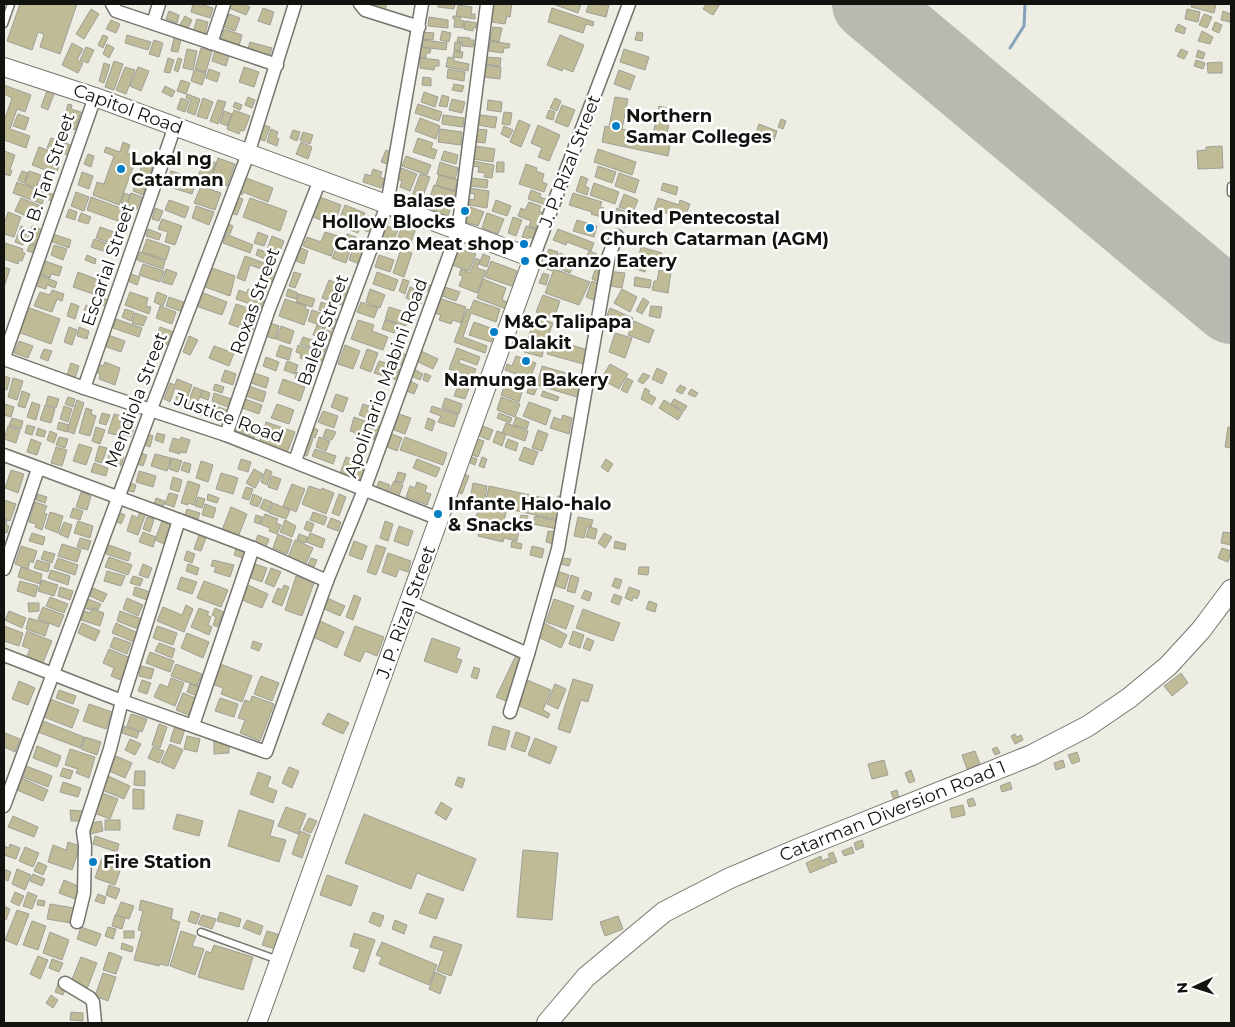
<svg xmlns="http://www.w3.org/2000/svg" width="1235" height="1027" font-family="Montserrat,sans-serif">
	<style>
		.lines { fill: none; stroke-linecap: round; stroke-linejoin: round }
		.stream { stroke: #83a1bb; stroke-width: 3 }
		.runway { stroke: #b9b9b2; stroke-width: 74 }
		.building { fill: #bebb96; stroke: #9f9f96 }
		.lane-casing { stroke: #76756d; stroke-width: 9 }
		.street-casing { stroke: #76756d; stroke-width: 15 }
		.secondary-casing { stroke: #76756d; stroke-width: 20 }
		.primary-casing { stroke: #76756d; stroke-width: 22 }
		.lane { stroke: #fff; stroke-width: 6 }
		.street { stroke: #fff; stroke-width: 12 }
		.secondary { stroke: #fff; stroke-width: 18 }
		.primary { stroke: #fff; stroke-width: 20 }
		.poi-dot { fill: #027ec6; stroke: #fff; stroke-width: 2 }
		.labels { text-anchor: middle; stroke-width: 5; stroke-linejoin: round; paint-order: stroke }
		.street-label { font-size: 18px; fill: #12120f; stroke: #fff }
		.poi-label { font-size: 18px; font-weight: bold; fill: #12120f; stroke: #fff; text-anchor: start }
	</style>
	<rect width="100%" height="100%" fill="#edede4"/>
	<g class="lines">
		<polyline class="stream" points="1010,48 1024,26 1025,4"/>
		<polyline class="runway" points="869,4 1231,307"/>
	</g>
	<g class="building">
		<polygon points="20,4 77,4 60,54 40,47 44,34 38,32 32,50 7,41"/>
		<polygon points="193,4 200,4 213,8 210,18 191,12"/>
		<polygon points="231,4 242,4 250,7 246,15 229,8"/>
		<polygon points="375,4 387,4 384,12 373,8"/>
		<polygon points="438,4 455,4 454,9 438,7"/>
		<polygon points="489,4 512,4 510,17 507,16 505,24 486,21"/>
		<polygon points="553,4 581,4 578,13"/>
		<polygon points="589,4 609,5 606,17 586,12"/>
		<polygon points="706,4 720,4 713,15 703,9"/>
		<polygon points="1192,4 1216,4 1214,13 1191,7"/>
		<polygon points="458,5 472,7 471,14 475,14 475,19 456,16"/>
		<polygon points="263,8 274,12 270,25 258,21"/>
		<polygon points="552,8 594,22 593,26 586,24 583,33 548,22"/>
		<polygon points="91,9 99,14 84,39 76,34"/>
		<polygon points="1187,9 1200,12 1198,22 1185,19"/>
		<polygon points="169,11 179,15 177,23 166,19"/>
		<polygon points="1223,11 1231,14 1230,22 1221,20"/>
		<polygon points="229,14 240,18 235,31 224,27"/>
		<polygon points="1204,14 1212,17 1207,28 1199,25"/>
		<polygon points="185,16 192,20 186,32 178,28"/>
		<polygon points="453,16 461,17 460,20 464,21 463,28 454,27 455,19 453,19"/>
		<polygon points="429,17 448,20 448,28 428,26"/>
		<polygon points="197,19 208,22 205,35 193,32"/>
		<polygon points="111,20 120,24 116,33 106,29"/>
		<polygon points="465,21 477,23 476,28 473,28 473,31 464,29"/>
		<polygon points="1215,22 1222,25 1219,33 1212,30"/>
		<polygon points="1178,24 1186,28 1184,34 1175,31"/>
		<polygon points="493,27 502,28 499,42 490,40"/>
		<polygon points="224,29 242,35 239,46 221,40"/>
		<polygon points="442,31 451,33 449,42 440,40"/>
		<polygon points="1202,31 1213,37 1210,44 1198,41"/>
		<polygon points="422,32 434,33 433,40 422,39"/>
		<polygon points="637,32 643,33 642,41 635,40"/>
		<polygon points="103,35 108,37 103,48 98,45"/>
		<polygon points="127,35 151,42 148,50 125,43"/>
		<polygon points="560,35 584,45 573,72 563,68 562,71 547,65"/>
		<polygon points="458,37 470,38 470,40 474,40 473,47 462,46 462,42 457,41"/>
		<polygon points="174,38 181,39 178,52 171,51"/>
		<polygon points="154,40 163,43 159,57 149,54"/>
		<polygon points="423,40 447,43 446,50 422,47"/>
		<polygon points="490,41 510,44 509,48 504,48 503,53 489,51"/>
		<polygon points="250,42 272,48 269,58 247,52"/>
		<polygon points="455,42 461,43 460,51 454,50"/>
		<polygon points="72,43 83,49 77,60 83,63 78,73 62,65"/>
		<polygon points="107,44 114,48 109,58 103,54"/>
		<polygon points="86,47 94,50 88,63 80,60"/>
		<polygon points="419,47 431,49 430,53 426,53 426,58 418,57"/>
		<polygon points="201,48 212,51 206,72 195,69"/>
		<polygon points="187,49 197,51 193,70 183,68"/>
		<polygon points="624,49 649,57 645,70 620,62"/>
		<polygon points="1181,49 1188,52 1184,59 1177,56"/>
		<polygon points="215,50 229,56 226,66 212,61"/>
		<polygon points="1198,50 1205,53 1203,59 1196,57"/>
		<polygon points="454,51 463,52 462,58 453,57"/>
		<polygon points="448,57 454,58 454,61 469,64 468,71 446,67"/>
		<polygon points="485,57 501,58 500,66 484,64"/>
		<polygon points="168,58 174,60 170,73 164,72"/>
		<polygon points="178,58 182,59 178,72 174,70"/>
		<polygon points="420,58 439,60 439,66 435,66 434,70 420,68"/>
		<polygon points="1196,60 1205,63 1203,69 1194,66"/>
		<polygon points="114,61 123,64 114,90 105,87"/>
		<polygon points="1222,62 1222,73 1208,73 1207,63"/>
		<polygon points="104,63 110,65 104,83 99,81"/>
		<polygon points="483,65 501,67 500,79 482,77"/>
		<polygon points="125,67 135,70 126,94 116,90"/>
		<polygon points="138,67 149,71 141,91 130,86"/>
		<polygon points="244,67 259,72 254,87 239,82"/>
		<polygon points="209,69 220,73 217,82 206,78"/>
		<polygon points="448,69 465,72 464,81 447,78"/>
		<polygon points="194,70 206,73 202,85 191,81"/>
		<polygon points="619,70 635,76 630,90 614,84"/>
		<polygon points="423,77 431,78 431,86 422,85"/>
		<polygon points="181,80 190,83 186,94 177,91"/>
		<polygon points="454,84 464,86 462,92 452,90"/>
		<polygon points="4,85 31,95 25,112 17,109 10,129 30,136 26,148 4,140 4,121 12,98 4,94"/>
		<polygon points="165,86 175,91 172,97 162,92"/>
		<polygon points="48,88 55,91 48,110 41,107"/>
		<polygon points="424,92 438,97 435,107 421,102"/>
		<polygon points="187,94 200,99 195,115 187,112 191,100 186,98"/>
		<polygon points="442,95 449,97 447,107 439,106"/>
		<polygon points="248,97 255,100 252,108 245,105"/>
		<polygon points="615,97 628,99 622,129 653,135 659,106 672,109 666,139 671,140 668,156 602,142 605,126 609,127"/>
		<polygon points="181,98 189,101 185,112 177,109"/>
		<polygon points="203,98 213,102 207,119 197,116"/>
		<polygon points="555,98 561,101 557,111 550,108"/>
		<polygon points="452,99 465,102 462,113 449,110"/>
		<polygon points="218,100 226,102 218,124 210,121"/>
		<polygon points="488,100 502,102 501,112 487,110"/>
		<polygon points="235,102 242,105 240,110 233,107"/>
		<polygon points="68,104 72,105 71,109 81,112 75,130 63,125 67,112 66,112"/>
		<polygon points="418,104 442,112 439,121 415,113"/>
		<polygon points="562,105 575,110 568,127 555,122"/>
		<polygon points="234,110 250,116 244,131 241,130 239,134 227,129"/>
		<polygon points="549,110 555,112 553,120 546,118"/>
		<polygon points="224,111 232,114 227,126 220,123"/>
		<polygon points="504,112 512,113 510,125 502,124"/>
		<polygon points="18,114 29,118 25,130 13,126"/>
		<polygon points="443,115 464,118 463,127 442,124"/>
		<polygon points="480,115 497,117 495,128 478,125"/>
		<polygon points="420,118 440,126 436,139 415,131"/>
		<polygon points="781,119 786,121 783,129 778,127"/>
		<polygon points="519,120 530,125 521,147 510,142"/>
		<polygon points="260,124 270,127 265,141 255,138"/>
		<polygon points="759,124 777,131 774,140 766,137 767,135 756,132"/>
		<polygon points="538,125 560,135 549,161 538,157 542,148 531,143"/>
		<polygon points="504,126 513,130 509,138 501,134"/>
		<polygon points="271,129 278,132 276,137 279,139 277,146 267,142"/>
		<polygon points="440,129 462,132 461,145 438,142"/>
		<polygon points="477,129 487,130 485,143 476,142"/>
		<polygon points="293,130 300,132 297,141 290,138"/>
		<polygon points="303,132 313,135 310,144 300,140"/>
		<polygon points="51,138 71,145 68,155 47,148"/>
		<polygon points="418,138 433,143 431,148 437,150 434,159 413,152"/>
		<polygon points="123,142 130,145 127,153 137,157 119,205 93,195 97,182 104,184 114,156 104,152 106,147 120,152"/>
		<polygon points="301,142 312,147 308,159 296,154"/>
		<polygon points="475,146 495,149 493,162 473,159"/>
		<polygon points="1222,146 1223,168 1198,169 1197,151 1206,150 1206,147"/>
		<polygon points="39,147 55,153 54,155 62,158 59,164 52,161 51,164 59,166 56,174 32,165"/>
		<polygon points="598,149 636,162 632,175 594,162"/>
		<polygon points="386,150 394,153 390,165 381,162"/>
		<polygon points="4,151 15,155 10,170 12,171 10,176 4,174"/>
		<polygon points="444,151 458,155 456,164 441,160"/>
		<polygon points="88,154 94,156 91,167 84,164"/>
		<polygon points="406,156 431,165 427,175 402,166"/>
		<polygon points="218,158 235,164 227,186 211,180"/>
		<polygon points="144,159 154,163 143,195 133,191"/>
		<polygon points="205,159 216,163 210,180 198,176"/>
		<polygon points="473,161 494,165 492,178 484,177 485,173 478,172 479,167 472,166"/>
		<polygon points="440,162 458,168 455,179 437,174"/>
		<polygon points="497,162 504,162 504,172 496,172"/>
		<polygon points="526,164 537,168 536,171 544,174 542,182 547,184 544,192 519,184"/>
		<polygon points="598,166 616,172 612,183 595,177"/>
		<polygon points="401,168 417,174 410,191 400,187 402,181 398,179"/>
		<polygon points="373,169 382,172 380,177 385,179 381,188 363,182 365,174 371,176"/>
		<polygon points="22,171 28,173 24,183 18,180"/>
		<polygon points="29,171 41,175 36,188 25,184"/>
		<polygon points="171,171 197,179 192,194 166,186"/>
		<polygon points="82,172 93,176 89,189 78,185"/>
		<polygon points="619,173 639,180 635,193 615,186"/>
		<polygon points="420,174 430,177 422,199 412,196"/>
		<polygon points="43,175 53,178 48,192 39,188"/>
		<polygon points="439,175 458,180 455,191 436,185"/>
		<polygon points="241,176 273,188 268,202 243,192 242,195 235,192"/>
		<polygon points="581,176 588,179 585,186 589,188 587,195 576,191"/>
		<polygon points="471,178 488,180 487,188 470,186"/>
		<polygon points="17,182 46,193 42,204 13,193"/>
		<polygon points="594,183 619,192 615,204 590,195"/>
		<polygon points="663,183 678,187 676,195 661,190"/>
		<polygon points="434,185 456,192 448,216 426,208"/>
		<polygon points="201,186 221,193 215,210 194,203"/>
		<polygon points="469,188 489,191 487,208 469,205 470,199 474,200 475,194 468,193"/>
		<polygon points="531,190 541,194 540,197 548,200 546,205 528,199"/>
		<polygon points="47,192 55,195 53,201 45,199"/>
		<polygon points="76,192 89,197 84,211 71,206"/>
		<polygon points="124,193 130,195 126,205 121,203"/>
		<polygon points="131,193 142,197 137,209 127,205"/>
		<polygon points="573,193 602,202 600,207 604,208 601,217 591,214 592,212 569,205"/>
		<polygon points="624,194 638,200 633,212 619,207"/>
		<polygon points="234,196 243,199 237,215 229,212"/>
		<polygon points="91,197 131,212 126,224 87,210"/>
		<polygon points="320,197 341,205 334,225 313,217"/>
		<polygon points="21,198 41,206 35,220 15,211"/>
		<polygon points="250,198 287,211 280,231 243,217"/>
		<polygon points="658,198 679,205 680,200 690,204 683,223 674,220 675,216 654,209"/>
		<polygon points="169,200 189,207 185,218 165,210"/>
		<polygon points="496,200 511,206 507,216 492,211"/>
		<polygon points="529,202 541,206 539,211 544,213 537,229 529,226 531,221 518,216 521,208 525,210"/>
		<polygon points="345,205 365,213 358,233 337,225"/>
		<polygon points="196,206 214,212 209,225 192,218"/>
		<polygon points="470,207 484,212 478,226 465,222"/>
		<polygon points="155,208 163,211 159,221 152,219"/>
		<polygon points="617,208 631,214 626,227 612,221"/>
		<polygon points="69,209 77,212 75,220 66,217"/>
		<polygon points="8,212 21,217 14,237 4,234 4,224"/>
		<polygon points="81,213 91,217 88,224 78,221"/>
		<polygon points="487,213 504,219 498,234 482,228"/>
		<polygon points="368,216 379,220 374,234 363,230"/>
		<polygon points="513,217 522,220 516,236 508,233"/>
		<polygon points="162,219 182,226 175,245 165,242 168,232 158,229"/>
		<polygon points="577,220 597,226 594,237 573,231"/>
		<polygon points="224,222 233,226 230,234 221,230"/>
		<polygon points="403,223 416,228 409,248 396,243"/>
		<polygon points="384,225 398,230 389,253 376,248"/>
		<polygon points="21,226 28,229 23,245 15,242"/>
		<polygon points="32,226 43,230 38,246 26,242"/>
		<polygon points="526,226 537,230 534,239 529,237 528,239 522,237"/>
		<polygon points="100,227 117,233 114,244 96,238"/>
		<polygon points="148,229 161,234 159,240 146,236"/>
		<polygon points="558,229 594,243 591,251 567,242 566,245 553,240"/>
		<polygon points="258,232 268,236 264,246 254,243"/>
		<polygon points="325,232 338,236 331,256 303,246 307,237 321,242"/>
		<polygon points="53,234 71,240 69,248 50,241"/>
		<polygon points="226,234 253,245 250,253 223,243"/>
		<polygon points="347,234 356,237 353,244 344,241"/>
		<polygon points="272,236 284,241 279,254 267,249"/>
		<polygon points="94,239 115,246 112,254 91,247"/>
		<polygon points="147,239 170,247 166,260 142,252"/>
		<polygon points="5,243 23,249 22,252 25,253 22,261 19,260 18,264 4,259"/>
		<polygon points="30,244 38,247 35,253 27,251"/>
		<polygon points="54,245 67,249 63,260 51,255"/>
		<polygon points="337,246 350,251 346,263 332,258"/>
		<polygon points="641,247 662,253 658,266 638,259"/>
		<polygon points="301,248 308,251 304,264 296,261"/>
		<polygon points="353,248 366,253 362,265 349,260"/>
		<polygon points="458,248 476,254 469,271 452,265"/>
		<polygon points="258,249 271,254 268,260 256,255"/>
		<polygon points="401,249 412,253 404,277 393,273"/>
		<polygon points="549,249 558,252 556,258 547,254"/>
		<polygon points="589,251 597,254 594,263 585,260"/>
		<polygon points="140,252 165,261 163,269 137,260"/>
		<polygon points="560,253 572,258 568,268 572,269 570,273 554,267"/>
		<polygon points="483,254 490,257 487,267 479,264"/>
		<polygon points="87,255 96,259 95,264 85,260"/>
		<polygon points="379,255 394,260 390,272 375,267"/>
		<polygon points="245,256 267,264 264,270 250,265 245,281 237,278"/>
		<polygon points="546,257 555,260 552,271 542,267"/>
		<polygon points="476,258 480,260 477,268 486,271 477,293 459,286 463,276 459,275 461,269 470,273"/>
		<polygon points="45,261 62,267 59,276 51,274 50,278 40,274"/>
		<polygon points="491,261 517,271 514,278 517,279 514,287 485,277"/>
		<polygon points="636,261 647,264 645,272 633,268"/>
		<polygon points="143,264 164,271 160,282 139,275"/>
		<polygon points="4,267 10,269 4,287"/>
		<polygon points="596,267 604,270 599,282 592,279"/>
		<polygon points="212,268 235,276 230,296 205,287"/>
		<polygon points="166,269 177,273 172,285 162,282"/>
		<polygon points="267,269 277,273 274,283 263,279"/>
		<polygon points="554,269 590,282 579,305 545,293"/>
		<polygon points="659,270 671,272 668,293 652,290 654,281 657,281"/>
		<polygon points="607,271 625,273 622,288 605,285"/>
		<polygon points="78,272 104,282 99,296 73,287"/>
		<polygon points="294,272 301,274 295,288 289,286"/>
		<polygon points="377,272 398,280 394,291 373,284"/>
		<polygon points="543,273 549,275 546,285 539,283"/>
		<polygon points="131,274 140,277 137,285 128,281"/>
		<polygon points="39,275 57,282 55,288 47,285 46,289 36,286"/>
		<polygon points="635,277 651,280 650,288 634,286"/>
		<polygon points="403,279 409,281 405,294 399,291"/>
		<polygon points="483,279 506,288 502,300 508,302 506,309 477,298"/>
		<polygon points="329,280 349,288 342,305 322,298"/>
		<polygon points="592,281 602,285 596,301 586,297"/>
		<polygon points="422,282 435,287 432,293 420,287"/>
		<polygon points="410,287 425,293 421,304 406,298"/>
		<polygon points="445,287 460,292 456,301 442,296"/>
		<polygon points="248,289 266,296 262,308 236,299 239,290 247,293"/>
		<polygon points="288,289 298,293 296,299 286,296"/>
		<polygon points="370,289 385,295 380,308 366,302"/>
		<polygon points="622,289 637,297 630,312 614,303"/>
		<polygon points="52,290 64,294 62,301 57,299 52,312 34,306 40,292 50,295"/>
		<polygon points="130,292 148,298 146,306 151,307 149,314 125,305"/>
		<polygon points="157,292 167,296 163,306 154,302"/>
		<polygon points="201,292 227,302 222,315 196,306"/>
		<polygon points="299,294 315,299 312,307 296,302"/>
		<polygon points="543,295 560,301 554,319 536,312"/>
		<polygon points="169,297 186,303 183,312 166,306"/>
		<polygon points="102,298 108,300 106,306 99,304"/>
		<polygon points="439,298 466,307 461,323 453,320 451,324 439,320 441,315 434,313"/>
		<polygon points="643,298 649,302 642,314 636,311"/>
		<polygon points="285,299 306,306 305,309 309,310 304,325 279,316"/>
		<polygon points="474,300 500,309 496,322 471,313 463,337 487,346 485,353 454,342 467,309 470,310"/>
		<polygon points="321,302 334,307 332,315 319,310"/>
		<polygon points="361,302 378,308 374,318 357,312"/>
		<polygon points="71,303 79,306 75,319 67,316"/>
		<polygon points="91,304 100,307 97,314 92,312 91,317 83,314 86,305 90,307"/>
		<polygon points="236,304 259,312 252,332 229,324"/>
		<polygon points="160,306 176,312 172,324 156,318"/>
		<polygon points="651,306 662,307 660,318 649,316"/>
		<polygon points="27,307 60,319 51,344 18,332"/>
		<polygon points="389,307 411,314 406,326 385,319"/>
		<polygon points="610,308 633,318 630,324 607,315"/>
		<polygon points="125,309 134,312 131,321 122,317"/>
		<polygon points="312,310 326,315 322,326 308,321"/>
		<polygon points="135,313 147,317 143,326 132,323"/>
		<polygon points="536,316 553,323 546,341 529,335"/>
		<polygon points="328,317 341,321 338,331 325,327"/>
		<polygon points="116,319 142,328 139,337 113,328"/>
		<polygon points="358,320 374,325 372,331 388,337 383,350 351,339"/>
		<polygon points="385,320 397,324 394,333 382,329"/>
		<polygon points="634,321 654,330 649,343 628,335"/>
		<polygon points="474,322 496,330 491,342 469,335"/>
		<polygon points="270,323 279,326 275,339 265,336"/>
		<polygon points="317,325 325,328 322,338 313,335"/>
		<polygon points="281,326 294,331 290,344 276,339"/>
		<polygon points="69,327 77,330 72,345 64,342"/>
		<polygon points="79,327 89,331 87,339 77,336"/>
		<polygon points="160,327 174,332 169,345 155,340"/>
		<polygon points="327,330 336,333 333,342 323,339"/>
		<polygon points="615,333 632,338 625,358 609,352"/>
		<polygon points="108,335 125,341 121,352 104,346"/>
		<polygon points="189,336 198,340 190,355 183,352"/>
		<polygon points="529,336 550,343 548,349 544,348 542,357 524,352"/>
		<polygon points="303,337 327,345 324,353 300,344"/>
		<polygon points="552,339 591,351 587,365 547,354"/>
		<polygon points="19,341 33,346 28,358 14,353"/>
		<polygon points="280,345 292,349 289,360 276,356"/>
		<polygon points="298,345 326,355 323,362 320,361 319,365 300,358 301,354 296,352"/>
		<polygon points="345,345 360,351 353,369 338,364"/>
		<polygon points="214,346 234,353 229,366 209,358"/>
		<polygon points="457,348 480,357 477,365 460,359 459,363 476,369 473,377 449,369"/>
		<polygon points="44,349 52,351 48,361 40,358"/>
		<polygon points="367,349 378,353 371,372 360,368"/>
		<polygon points="396,351 410,356 406,367 392,362"/>
		<polygon points="421,351 438,359 433,369 416,361"/>
		<polygon points="516,356 536,363 531,376 529,375 527,378 505,370 507,364 512,366"/>
		<polygon points="266,357 279,362 276,371 263,366"/>
		<polygon points="287,361 298,365 295,374 284,370"/>
		<polygon points="379,361 389,364 384,376 374,373"/>
		<polygon points="105,362 120,368 115,385 99,379 100,374 94,371 97,363 103,366"/>
		<polygon points="71,363 79,366 75,378 67,375"/>
		<polygon points="610,364 628,374 619,389 601,379"/>
		<polygon points="542,366 586,379 580,398 537,385"/>
		<polygon points="392,367 403,371 400,381 388,377"/>
		<polygon points="412,368 423,374 420,380 409,375"/>
		<polygon points="657,368 667,373 662,384 652,379"/>
		<polygon points="225,370 236,374 233,385 221,381"/>
		<polygon points="251,372 269,378 266,388 248,382"/>
		<polygon points="297,372 305,375 303,381 295,378"/>
		<polygon points="425,373 431,376 428,382 423,380"/>
		<polygon points="643,373 650,376 643,384 638,381"/>
		<polygon points="4,376 10,378 7,390 4,389"/>
		<polygon points="462,376 472,380 465,399 454,396"/>
		<polygon points="509,376 526,381 523,390 507,385"/>
		<polygon points="13,378 23,381 17,400 8,397"/>
		<polygon points="627,378 633,381 627,393 621,390"/>
		<polygon points="177,379 192,385 184,407 174,404 179,390 175,388 170,402 164,399 170,383 175,385"/>
		<polygon points="283,379 305,387 300,401 278,393"/>
		<polygon points="406,379 418,385 414,394 402,389"/>
		<polygon points="215,384 224,387 222,393 213,390"/>
		<polygon points="505,385 522,392 519,402 501,395"/>
		<polygon points="680,385 686,388 682,394 676,391"/>
		<polygon points="249,386 266,392 263,402 246,396"/>
		<polygon points="529,386 537,388 534,395 527,393"/>
		<polygon points="194,387 202,390 194,413 185,410"/>
		<polygon points="645,388 650,391 648,393 656,398 652,405 641,399"/>
		<polygon points="691,389 698,393 695,397 688,394"/>
		<polygon points="203,390 210,393 208,400 200,397"/>
		<polygon points="22,391 30,394 25,408 18,406"/>
		<polygon points="543,391 559,397 557,401 541,396"/>
		<polygon points="214,393 231,399 228,407 212,401"/>
		<polygon points="336,394 348,398 343,412 331,407"/>
		<polygon points="48,396 59,399 56,408 46,404"/>
		<polygon points="68,397 75,399 73,407 65,404"/>
		<polygon points="501,397 520,404 515,417 497,410"/>
		<polygon points="242,398 262,405 259,414 239,407"/>
		<polygon points="445,398 462,404 459,414 442,408"/>
		<polygon points="674,399 687,406 684,411 671,404"/>
		<polygon points="77,400 84,403 74,434 67,431"/>
		<polygon points="664,400 683,412 678,420 659,408"/>
		<polygon points="32,402 40,405 36,420 27,417"/>
		<polygon points="199,402 213,407 209,418 195,413"/>
		<polygon points="529,402 551,410 546,425 523,416"/>
		<polygon points="5,404 14,407 11,417 4,415"/>
		<polygon points="277,404 294,410 289,424 271,418"/>
		<polygon points="363,404 374,408 370,419 359,415"/>
		<polygon points="45,405 55,409 51,423 40,420"/>
		<polygon points="64,406 72,409 68,422 60,419"/>
		<polygon points="216,406 230,411 225,424 211,419"/>
		<polygon points="432,406 458,415 454,427 438,422 441,416 430,412"/>
		<polygon points="86,408 92,410 91,414 96,416 90,436 79,433"/>
		<polygon points="323,411 338,416 334,428 318,422"/>
		<polygon points="102,413 110,415 106,425 99,423"/>
		<polygon points="499,413 512,418 510,423 497,418"/>
		<polygon points="114,414 122,416 120,422 125,424 122,435 117,433 116,435 108,433"/>
		<polygon points="399,414 411,418 405,434 394,430"/>
		<polygon points="233,415 256,423 254,427 257,428 254,438 238,432 237,436 227,433"/>
		<polygon points="563,415 572,418 569,434 550,428 554,417 561,420"/>
		<polygon points="354,417 381,427 378,435 376,434 374,440 371,439 369,444 354,439 356,433 350,431"/>
		<polygon points="516,417 529,422 527,429 513,425"/>
		<polygon points="12,418 23,421 21,429 9,425"/>
		<polygon points="128,418 136,421 131,437 123,435"/>
		<polygon points="428,418 435,421 432,431 425,428"/>
		<polygon points="59,422 69,425 67,432 57,429"/>
		<polygon points="266,422 295,432 287,453 259,443"/>
		<polygon points="506,423 528,431 525,441 502,433"/>
		<polygon points="27,425 35,427 32,435 25,433"/>
		<polygon points="8,426 20,430 16,443 4,439"/>
		<polygon points="309,426 318,430 315,438 306,435"/>
		<polygon points="483,426 493,430 489,440 479,436"/>
		<polygon points="96,427 105,430 100,444 92,441"/>
		<polygon points="1228,427 1231,427 1231,448 1225,447"/>
		<polygon points="38,428 46,431 44,437 36,435"/>
		<polygon points="326,429 336,432 332,440 323,437"/>
		<polygon points="538,430 548,434 542,451 532,448"/>
		<polygon points="50,431 57,434 54,443 47,440"/>
		<polygon points="497,431 506,434 502,446 493,442"/>
		<polygon points="145,433 153,436 150,447 142,444"/>
		<polygon points="157,433 165,435 163,443 155,440"/>
		<polygon points="392,434 402,438 397,451 387,447"/>
		<polygon points="59,437 68,439 65,448 56,445"/>
		<polygon points="181,437 190,440 186,453 180,452 180,454 169,451 173,438 180,440"/>
		<polygon points="305,437 313,439 307,456 300,453"/>
		<polygon points="319,437 330,441 326,451 316,447"/>
		<polygon points="405,437 447,453 443,465 400,450"/>
		<polygon points="31,439 41,443 37,455 27,452"/>
		<polygon points="478,439 484,441 478,457 472,455"/>
		<polygon points="508,439 518,443 516,451 505,447"/>
		<polygon points="79,444 92,448 86,465 73,461"/>
		<polygon points="99,446 107,448 102,463 95,461"/>
		<polygon points="56,447 67,450 62,466 51,463"/>
		<polygon points="524,447 538,452 533,465 519,460"/>
		<polygon points="315,449 336,456 333,464 312,456"/>
		<polygon points="110,451 124,456 121,466 107,462"/>
		<polygon points="137,452 147,455 143,466 134,463"/>
		<polygon points="155,454 171,458 167,471 151,466"/>
		<polygon points="470,456 477,459 475,465 468,462"/>
		<polygon points="346,457 368,465 362,481 340,473"/>
		<polygon points="482,457 487,459 484,468 479,466"/>
		<polygon points="172,458 182,461 178,472 169,469"/>
		<polygon points="241,459 251,462 248,472 238,469"/>
		<polygon points="417,459 440,468 436,477 413,468"/>
		<polygon points="606,459 613,464 608,472 601,467"/>
		<polygon points="201,461 213,465 208,482 196,478"/>
		<polygon points="184,462 191,464 189,473 181,470"/>
		<polygon points="94,463 108,468 106,476 91,472"/>
		<polygon points="254,469 263,474 255,488 246,483"/>
		<polygon points="266,469 272,472 267,485 261,482"/>
		<polygon points="11,470 24,474 18,493 5,488"/>
		<polygon points="139,471 156,476 153,487 136,482"/>
		<polygon points="398,472 406,474 403,483 395,481"/>
		<polygon points="221,473 238,478 233,494 216,489"/>
		<polygon points="464,474 469,476 462,494 457,492"/>
		<polygon points="272,476 281,479 277,490 268,487"/>
		<polygon points="173,477 182,480 179,492 170,489"/>
		<polygon points="188,481 200,485 194,505 188,503 188,505 181,503"/>
		<polygon points="379,481 390,485 387,493 376,489"/>
		<polygon points="394,481 403,485 398,498 388,494"/>
		<polygon points="417,482 427,486 425,492 431,494 427,505 406,497 410,486 415,488"/>
		<polygon points="131,483 136,485 134,492 128,491"/>
		<polygon points="473,483 487,486 484,503 470,500"/>
		<polygon points="292,484 305,489 296,512 283,506"/>
		<polygon points="309,486 321,490 322,488 334,493 326,514 302,504"/>
		<polygon points="489,486 557,501 558,496 564,497 559,520 485,504"/>
		<polygon points="246,487 253,489 249,500 242,498"/>
		<polygon points="81,492 91,496 87,510 76,507"/>
		<polygon points="169,493 178,495 174,507 165,504"/>
		<polygon points="38,494 47,497 45,503 36,500"/>
		<polygon points="208,494 219,498 217,503 207,500"/>
		<polygon points="253,494 262,498 258,507 250,504"/>
		<polygon points="339,494 346,497 339,516 332,513"/>
		<polygon points="198,497 205,499 202,508 195,506"/>
		<polygon points="156,498 165,501 162,510 153,507"/>
		<polygon points="264,499 272,502 268,512 260,508"/>
		<polygon points="4,500 16,504 10,521 4,519"/>
		<polygon points="35,502 47,506 44,513 47,514 42,530 35,527 36,524 29,522"/>
		<polygon points="273,503 290,510 286,519 269,513"/>
		<polygon points="205,504 216,508 213,518 202,515"/>
		<polygon points="479,505 506,511 504,522 520,525 517,541 504,538 503,542 478,536 481,520 476,518"/>
		<polygon points="231,507 247,514 238,537 222,530"/>
		<polygon points="73,508 83,511 80,520 70,517"/>
		<polygon points="187,509 200,513 198,519 185,515"/>
		<polygon points="140,511 146,513 138,535 127,531 132,515 138,518"/>
		<polygon points="50,512 63,516 58,533 45,528"/>
		<polygon points="118,512 125,515 121,524 115,521"/>
		<polygon points="313,512 327,517 324,525 310,520"/>
		<polygon points="265,514 278,519 276,523 281,525 277,534 269,531 270,528 260,524"/>
		<polygon points="256,515 262,517 259,524 254,522"/>
		<polygon points="521,515 528,516 526,525 519,524"/>
		<polygon points="535,516 558,521 557,529 533,524"/>
		<polygon points="147,517 154,519 150,532 143,529"/>
		<polygon points="578,517 593,520 591,527 587,526 584,538 574,536"/>
		<polygon points="331,518 341,522 338,531 327,527"/>
		<polygon points="4,520 7,521 6,525 9,526 7,533 4,532"/>
		<polygon points="285,520 296,526 292,537 280,532"/>
		<polygon points="78,521 93,526 90,538 74,533"/>
		<polygon points="162,521 171,524 164,544 155,540"/>
		<polygon points="307,521 314,524 311,532 304,529"/>
		<polygon points="385,521 393,524 388,541 380,538"/>
		<polygon points="64,522 72,525 68,538 59,534"/>
		<polygon points="399,526 413,531 408,546 394,541"/>
		<polygon points="589,527 597,529 595,539 586,537"/>
		<polygon points="548,531 555,532 553,544 546,542"/>
		<polygon points="143,532 156,537 153,547 139,542"/>
		<polygon points="1223,532 1231,533 1231,545 1221,543"/>
		<polygon points="32,533 45,537 43,545 29,541"/>
		<polygon points="310,533 325,539 322,548 306,542"/>
		<polygon points="604,533 612,537 605,548 598,543"/>
		<polygon points="278,534 292,540 287,554 273,548"/>
		<polygon points="299,534 307,537 305,543 297,540"/>
		<polygon points="199,535 206,538 201,551 194,549"/>
		<polygon points="258,535 269,539 265,550 254,545"/>
		<polygon points="80,538 91,541 88,550 77,547"/>
		<polygon points="295,540 313,548 306,564 288,557"/>
		<polygon points="354,541 367,546 362,560 349,555"/>
		<polygon points="512,541 522,544 521,549 511,547"/>
		<polygon points="615,541 626,544 625,550 614,548"/>
		<polygon points="62,544 81,550 77,562 58,556"/>
		<polygon points="109,545 131,553 128,561 106,554"/>
		<polygon points="376,545 386,548 376,575 367,572"/>
		<polygon points="21,546 37,551 33,563 30,561 28,569 15,564"/>
		<polygon points="532,546 544,549 542,558 530,555"/>
		<polygon points="236,548 246,551 243,558 234,555"/>
		<polygon points="1222,548 1231,551 1228,562 1218,558"/>
		<polygon points="44,551 55,554 52,563 41,559"/>
		<polygon points="187,551 195,554 192,563 184,560"/>
		<polygon points="388,553 411,561 408,572 399,569 396,577 382,572"/>
		<polygon points="109,557 132,565 128,575 105,567"/>
		<polygon points="58,558 78,565 75,575 54,568"/>
		<polygon points="311,558 317,560 314,567 308,565"/>
		<polygon points="562,558 571,559 569,566 561,564"/>
		<polygon points="37,560 50,564 48,572 34,568"/>
		<polygon points="213,560 234,565 230,577 214,572 216,567 211,566"/>
		<polygon points="143,564 152,568 148,578 139,575"/>
		<polygon points="188,564 199,568 197,575 186,571"/>
		<polygon points="255,564 267,568 262,582 251,578"/>
		<polygon points="21,567 42,574 40,584 18,577"/>
		<polygon points="639,567 649,567 648,575 638,574"/>
		<polygon points="271,568 281,572 274,587 265,583"/>
		<polygon points="51,570 70,576 68,585 48,578"/>
		<polygon points="107,571 125,576 121,586 104,581"/>
		<polygon points="557,571 569,575 565,589 553,585"/>
		<polygon points="571,575 579,578 575,593 567,591"/>
		<polygon points="133,576 143,579 140,586 130,583"/>
		<polygon points="296,576 314,583 302,616 285,610"/>
		<polygon points="181,577 197,582 192,594 177,589"/>
		<polygon points="615,578 622,580 619,589 612,586"/>
		<polygon points="42,580 58,585 54,596 38,591"/>
		<polygon points="20,581 38,586 35,597 17,591"/>
		<polygon points="204,581 228,590 221,607 197,598"/>
		<polygon points="248,585 268,594 262,608 242,600"/>
		<polygon points="284,585 289,587 282,606 272,602 278,588 282,590"/>
		<polygon points="60,587 73,591 70,600 58,596"/>
		<polygon points="135,587 153,593 150,601 133,595"/>
		<polygon points="629,587 640,591 637,599 633,597 632,601 625,598"/>
		<polygon points="93,588 107,594 103,602 90,596"/>
		<polygon points="585,590 592,593 589,601 581,598"/>
		<polygon points="614,594 622,597 619,605 611,602"/>
		<polygon points="354,595 361,598 353,620 346,617"/>
		<polygon points="50,597 68,604 64,613 46,606"/>
		<polygon points="325,597 345,606 340,616 320,607"/>
		<polygon points="127,598 143,605 138,616 123,609"/>
		<polygon points="88,599 101,604 98,610 91,608 90,610 84,608"/>
		<polygon points="554,599 574,606 566,629 546,622"/>
		<polygon points="649,601 657,604 655,612 646,609"/>
		<polygon points="28,603 39,603 39,611 29,612"/>
		<polygon points="186,605 193,609 184,632 157,621 163,607 182,615"/>
		<polygon points="43,607 64,615 59,627 38,619"/>
		<polygon points="199,608 209,612 207,615 211,617 208,625 212,627 209,635 191,627"/>
		<polygon points="215,608 224,612 217,627 213,625 216,617 212,615"/>
		<polygon points="92,609 104,613 100,626 81,620 84,611 90,613"/>
		<polygon points="583,609 620,623 613,641 576,628"/>
		<polygon points="9,611 26,618 22,628 5,620"/>
		<polygon points="120,611 142,619 138,629 117,621"/>
		<polygon points="29,618 49,624 45,636 26,629"/>
		<polygon points="320,621 344,632 337,648 313,637"/>
		<polygon points="82,623 100,631 95,641 78,633"/>
		<polygon points="116,623 138,633 134,642 112,633"/>
		<polygon points="544,623 567,635 561,648 538,637"/>
		<polygon points="4,626 23,633 19,646 4,641"/>
		<polygon points="157,626 177,633 173,645 153,638"/>
		<polygon points="355,626 384,637 377,656 365,651 360,662 344,655"/>
		<polygon points="27,631 52,641 42,665 26,659 30,649 22,646"/>
		<polygon points="573,631 584,635 580,648 569,644"/>
		<polygon points="187,633 209,642 203,658 181,648"/>
		<polygon points="114,637 131,643 127,654 110,647"/>
		<polygon points="432,638 460,648 456,658 462,660 457,673 424,661"/>
		<polygon points="587,638 594,641 590,651 583,648"/>
		<polygon points="253,641 262,644 259,651 251,648"/>
		<polygon points="159,643 175,649 172,658 155,651"/>
		<polygon points="109,649 133,659 123,681 111,676 114,668 103,663"/>
		<polygon points="150,652 174,661 170,672 146,663"/>
		<polygon points="517,653 526,658 506,701 496,697"/>
		<polygon points="176,664 202,674 197,686 171,676"/>
		<polygon points="220,664 252,676 242,702 221,694 223,688 212,684"/>
		<polygon points="141,666 154,669 151,679 139,676"/>
		<polygon points="474,667 480,669 477,679 471,677"/>
		<polygon points="1181,673 1188,683 1172,696 1164,686"/>
		<polygon points="261,676 279,683 272,701 254,694"/>
		<polygon points="171,678 184,683 175,706 154,697 160,684 168,687"/>
		<polygon points="573,679 593,685 588,702 581,700 570,733 558,729"/>
		<polygon points="142,680 151,683 147,694 138,691"/>
		<polygon points="527,680 551,690 543,710 550,714 548,718 517,705"/>
		<polygon points="19,681 35,688 28,705 12,699"/>
		<polygon points="190,684 200,687 197,696 187,692"/>
		<polygon points="555,684 566,689 558,709 547,704"/>
		<polygon points="59,690 76,696 73,704 56,698"/>
		<polygon points="183,693 198,699 191,716 176,710"/>
		<polygon points="252,696 274,704 260,741 240,733 245,720 238,718 245,700 250,702"/>
		<polygon points="220,698 238,704 234,717 215,711"/>
		<polygon points="50,699 79,710 72,728 44,717"/>
		<polygon points="89,704 112,712 106,729 83,721"/>
		<polygon points="328,713 349,723 343,734 322,724"/>
		<polygon points="131,714 147,719 142,732 127,726"/>
		<polygon points="43,721 84,737 80,748 38,732"/>
		<polygon points="159,724 167,727 160,748 152,745"/>
		<polygon points="124,726 139,732 137,738 122,733"/>
		<polygon points="175,726 185,729 180,744 170,741"/>
		<polygon points="493,726 510,731 505,750 488,745"/>
		<polygon points="516,732 530,737 525,752 511,747"/>
		<polygon points="5,733 20,739 15,752 4,747"/>
		<polygon points="1015,734 1017,737 1021,735 1023,740 1015,744 1011,736"/>
		<polygon points="187,736 200,739 197,752 184,749"/>
		<polygon points="85,737 101,742 97,755 81,749"/>
		<polygon points="535,738 557,747 550,764 528,755"/>
		<polygon points="130,739 141,744 135,755 125,750"/>
		<polygon points="229,740 229,753 214,754 214,741"/>
		<polygon points="170,744 183,750 174,769 161,763"/>
		<polygon points="37,746 61,756 57,767 33,758"/>
		<polygon points="153,747 164,751 159,763 148,758"/>
		<polygon points="997,747 1000,753 995,755 992,749"/>
		<polygon points="70,749 95,757 89,778 76,773 78,769 65,765"/>
		<polygon points="975,751 980,764 967,769 962,755"/>
		<polygon points="1077,752 1080,761 1072,764 1068,755"/>
		<polygon points="116,756 132,763 125,778 109,771"/>
		<polygon points="884,760 888,775 872,779 868,764"/>
		<polygon points="1063,760 1065,767 1056,770 1054,763"/>
		<polygon points="26,766 52,776 48,787 23,777"/>
		<polygon points="289,767 299,771 292,788 282,783"/>
		<polygon points="63,768 73,771 70,779 60,776"/>
		<polygon points="911,770 915,781 909,783 905,773"/>
		<polygon points="135,771 145,771 145,786 134,785"/>
		<polygon points="258,772 271,777 267,787 277,791 273,803 250,794"/>
		<polygon points="108,776 130,786 124,799 102,790"/>
		<polygon points="458,777 465,779 462,788 455,785"/>
		<polygon points="22,778 48,790 43,801 17,790"/>
		<polygon points="63,782 81,788 78,797 60,792"/>
		<polygon points="1010,782 1012,789 1002,792 1000,786"/>
		<polygon points="133,789 144,790 144,809 133,809"/>
		<polygon points="897,790 899,798 894,800 891,792"/>
		<polygon points="102,793 118,799 110,819 94,813"/>
		<polygon points="973,798 976,805 969,807 967,800"/>
		<polygon points="441,802 452,809 446,820 435,813"/>
		<polygon points="963,805 965,815 952,818 950,808"/>
		<polygon points="286,807 306,814 298,834 278,826"/>
		<polygon points="70,810 82,811 82,821 71,821"/>
		<polygon points="239,810 274,821 270,836 286,840 279,862 228,846"/>
		<polygon points="177,814 203,821 199,836 173,829"/>
		<polygon points="364,814 476,859 463,891 417,873 411,889 345,863"/>
		<polygon points="13,816 38,827 34,837 8,827"/>
		<polygon points="309,818 317,821 311,833 303,830"/>
		<rect x="105" y="820" width="15" height="10"/>
		<polygon points="101,821 103,831 90,834 87,824"/>
		<polygon points="300,831 310,835 302,858 292,854"/>
		<polygon points="95,836 119,844 117,852 93,844"/>
		<polygon points="862,840 864,847 856,850 854,843"/>
		<polygon points="68,842 80,846 72,870 48,862 53,845 66,850"/>
		<polygon points="10,844 20,848 16,859 4,855 4,846 9,848"/>
		<polygon points="25,847 39,853 33,867 19,861"/>
		<polygon points="852,847 854,853 844,856 842,851"/>
		<polygon points="523,850 558,853 552,920 517,917"/>
		<polygon points="833,852 837,862 832,864 828,854"/>
		<polygon points="821,856 822,861 828,858 831,864 810,873 806,863"/>
		<polygon points="102,858 122,865 115,885 95,878"/>
		<polygon points="38,862 47,866 43,875 34,871"/>
		<polygon points="4,869 11,872 8,881 4,879"/>
		<polygon points="17,869 31,875 25,890 12,884"/>
		<polygon points="33,874 45,879 42,886 30,881"/>
		<polygon points="327,875 358,886 351,906 320,895"/>
		<polygon points="64,880 80,887 75,899 59,893"/>
		<polygon points="109,885 120,889 116,899 106,895"/>
		<polygon points="15,892 24,896 19,906 11,902"/>
		<polygon points="28,892 37,896 32,909 23,906"/>
		<polygon points="427,893 444,899 436,919 419,913"/>
		<polygon points="98,894 106,897 104,904 95,901"/>
		<polygon points="38,900 45,901 44,906 37,905"/>
		<polygon points="141,900 173,909 171,919 180,922 168,966 160,964 159,966 134,960 142,931 138,930 143,911 139,910"/>
		<polygon points="121,902 134,906 129,919 116,915"/>
		<polygon points="50,904 74,908 71,923 47,919"/>
		<polygon points="4,906 10,909 6,920 4,919"/>
		<polygon points="17,910 29,914 17,945 5,940"/>
		<polygon points="191,911 200,914 196,924 188,921"/>
		<polygon points="220,912 241,919 239,927 217,921"/>
		<polygon points="373,912 384,916 380,927 369,922"/>
		<polygon points="115,915 125,918 122,929 112,926"/>
		<polygon points="202,915 216,919 212,929 198,924"/>
		<polygon points="618,916 623,929 605,936 600,922"/>
		<polygon points="247,920 263,926 260,935 243,928"/>
		<polygon points="395,920 407,925 404,934 392,929"/>
		<polygon points="32,921 46,926 38,950 23,945"/>
		<polygon points="81,927 101,934 96,946 77,939"/>
		<polygon points="108,927 116,929 113,939 105,936"/>
		<rect x="124" y="931" width="10" height="7"/>
		<polygon points="181,931 196,936 192,946 204,949 195,975 170,966"/>
		<polygon points="267,931 280,935 275,949 262,945"/>
		<polygon points="50,932 69,940 62,960 43,953"/>
		<polygon points="354,933 375,940 364,972 353,968 360,949 350,946"/>
		<polygon points="434,936 462,945 451,976 437,971 444,951 430,947"/>
		<polygon points="382,942 437,965 429,985 379,964 382,957 376,955"/>
		<polygon points="122,943 133,947 132,952 121,949"/>
		<polygon points="214,945 253,957 243,990 198,977 206,951 211,953"/>
		<polygon points="109,952 122,957 116,974 103,970"/>
		<polygon points="38,956 48,960 40,979 30,974"/>
		<polygon points="81,957 97,963 87,989 71,982"/>
		<polygon points="52,959 63,963 59,972 49,968"/>
		<polygon points="435,972 446,977 440,994 429,989"/>
		<polygon points="103,973 116,977 108,1001 95,996"/>
		<polygon points="58,984 66,987 63,995 55,992"/>
		<polygon points="51,995 58,1000 53,1008 46,1003"/>
		<polygon points="71,1012 83,1013 83,1021 70,1020"/>
	</g>
	<g class="lines">
		<g class="lane-casing">
			<g id="lane">
				<polyline points="4,24 11,4"/>
				<polyline points="1231,186 1231,193"/>
				<polyline points="201,932 278,960"/>
			</g>
		</g>
		<g class="street-casing">
			<g id="street">
				<polyline points="112,4 116,11 277,65"/>
				<polyline points="360,4 365,10 419,27"/>
				<polyline points="153,23 159,4"/>
				<polyline points="211,43 224,4"/>
				<polyline points="533,258 629,4"/>
				<polyline points="4,357 95,97"/>
				<polyline points="4,359 84,388 226,435 439,519"/>
				<polyline points="84,388 175,126"/>
				<polyline points="226,435 269,309 320,180"/>
				<polyline points="4,455 179,520 122,701 110,749 83,831 85,846 84,893 77,922"/>
				<polyline points="295,461 339,335 387,205 422,4"/>
				<polyline points="179,520 253,548 327,581"/>
				<polyline points="4,569 38,469"/>
				<polyline points="410,602 528,654 510,712"/>
				<polyline points="528,654 558,549 609,255 617,236"/>
				<polyline points="4,655 122,701 266,752 327,581 364,490 458,231 487,4"/>
				<polyline points="193,725 253,548"/>
				<polyline points="4,806 151,409 248,154 295,4"/>
				<polyline points="65,983 90,998 93,1002 95,1023"/>
			</g>
		</g>
		<g class="secondary-casing">
			<polyline id="secondary" points="4,67 95,97 533,258 257,1023"/>
		</g>
		<g class="primary-casing">
			<g id="primary">
				<path id="s1" d="M 547,1023 L 586,977 L 664,912 L 730,878 L 798,849 L 1032,755 L 1088,726 L 1129,698 L 1168,666 L 1201,630 L 1231,590"/>
			</g>
		</g>
		<use href="#lane" class="lane"/>
		<use href="#street" class="street"/>
		<use href="#secondary" class="secondary"/>
		<use href="#primary" class="primary"/>
	</g>
	<g class="poi-dot">
		<circle cx="616" cy="126" r="5"/>
		<circle cx="121" cy="169" r="5"/>
		<circle cx="465" cy="211" r="5"/>
		<circle cx="590" cy="228" r="5"/>
		<circle cx="524" cy="244" r="5"/>
		<circle cx="525" cy="261" r="5"/>
		<circle cx="494" cy="332" r="5"/>
		<circle cx="526" cy="361" r="5"/>
		<circle cx="438" cy="514" r="5"/>
		<circle cx="93" cy="862" r="5"/>
	</g>
	<g class="labels">
		<g class="street-label">
			<text transform="translate(128 109) rotate(20)" y="6">Capitol Road</text>
			<text transform="translate(570 161) rotate(-69)" y="6">J. P. Rizal Street</text>
			<text transform="translate(47 178) rotate(-71)" y="6">G. B. Tan Street</text>
			<text transform="translate(108 265) rotate(-71)" y="6">Escarial Street</text>
			<text transform="translate(255 301) rotate(-70)" y="6">Roxas Street</text>
			<text transform="translate(323 330) rotate(-70)" y="6">Balete Street</text>
			<text transform="translate(386 378) rotate(-70)" y="6">Apolinario Mabini Road</text>
			<text transform="translate(136 400) rotate(-69)" y="6">Mendiola Street</text>
			<text transform="translate(229 418) rotate(20)" y="6">Justice Road</text>
			<text transform="translate(406 612) rotate(-70)" y="6">J. P. Rizal Street</text>
			<text dy="6" stroke="none"><textPath href="#s1" startOffset="412">Catarman Diversion Road 1</textPath></text>
		</g>
		<g class="poi-label">
			<text x="626" y="122">Northern<tspan x="626" dy="21">Samar Colleges</tspan></text>
			<text x="131" y="165">Lokal ng<tspan x="131" dy="21">Catarman</tspan></text>
			<text x="455" y="207" text-anchor="end">Balase<tspan x="455" dy="21">Hollow Blocks</tspan></text>
			<text x="600" y="224">United Pentecostal<tspan x="600" dy="21">Church Catarman (AGM)</tspan></text>
			<text x="514" y="250" text-anchor="end">Caranzo Meat shop</text>
			<text x="535" y="267">Caranzo Eatery</text>
			<text x="504" y="328">M&amp;C Talipapa<tspan x="504" dy="21">Dalakit</tspan></text>
			<text x="526" y="386" text-anchor="middle">Namunga Bakery</text>
			<text x="448" y="510">Infante Halo-halo<tspan x="448" dy="21">&amp; Snacks</tspan></text>
			<text x="103" y="868">Fire Station</text>
		</g>
	</g>
	<rect width="1235" height="1027" fill="none" stroke="#12120f" stroke-width="10"/>
	<g transform="translate(1195 987) rotate(266)" stroke="#ffffff" stroke-width="4" paint-order="stroke">
	<path d="M0-4L9 19L0 12L-9 19Z" fill="#12120f"/>
	<text y="-8" font-size="14" font-weight="bold" text-anchor="middle" fill="#12120f">N</text>
	</g>
</svg>
